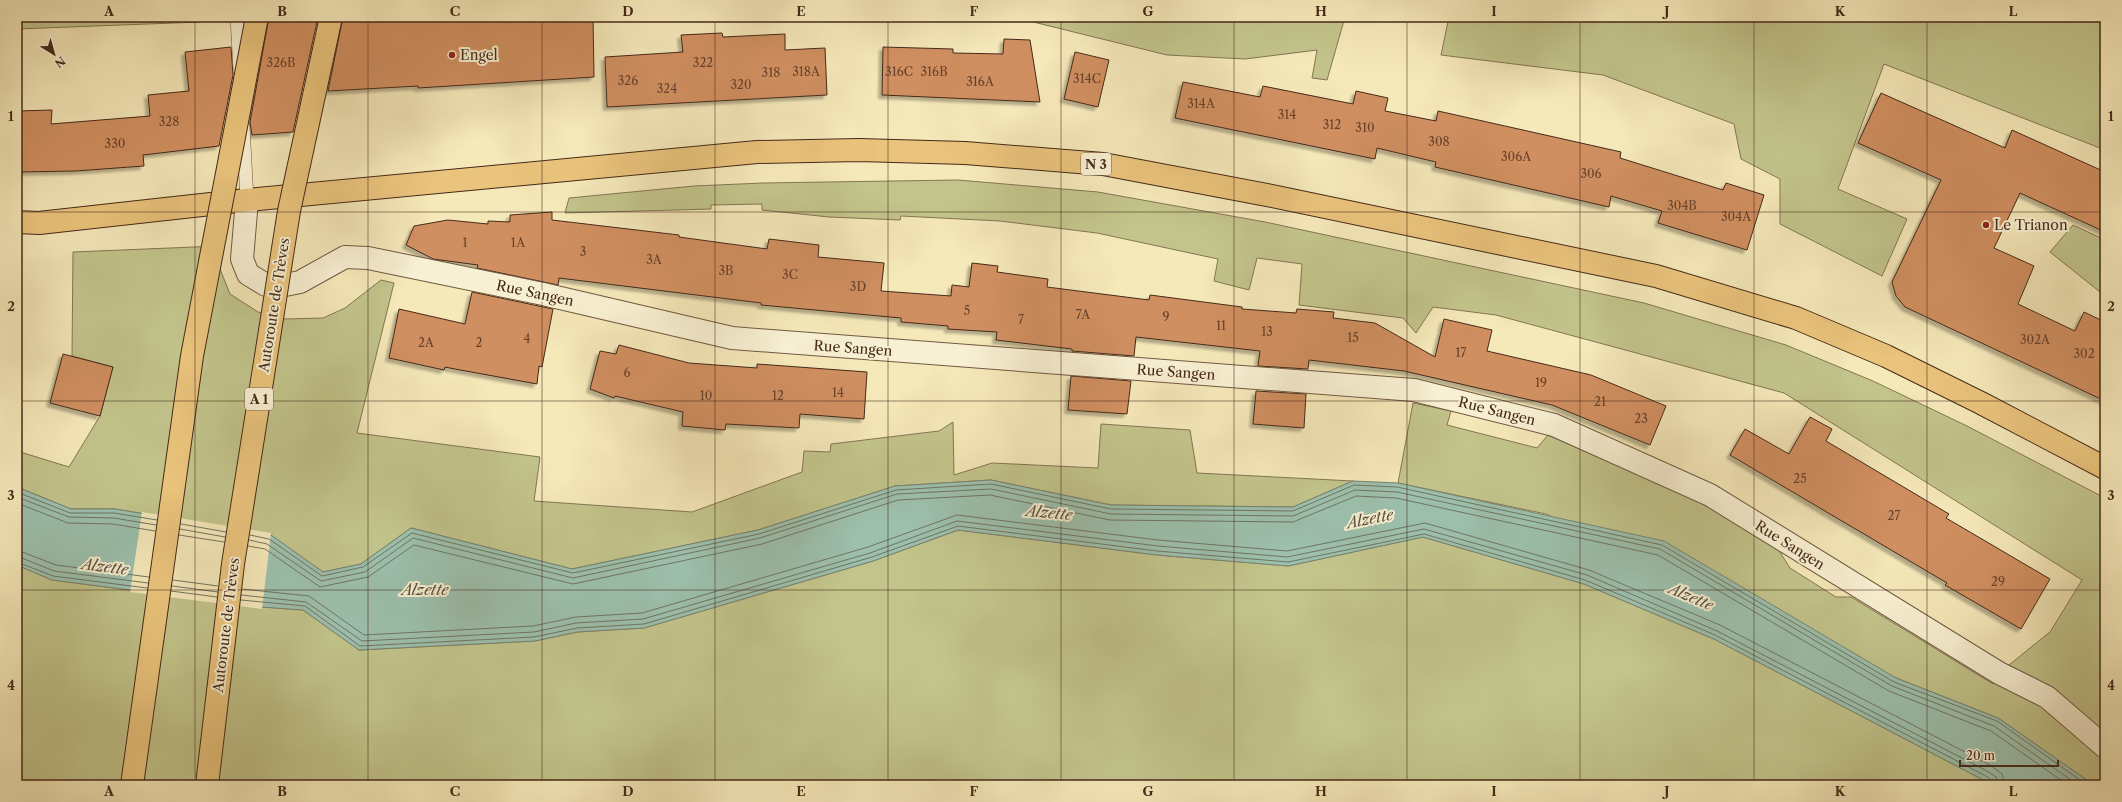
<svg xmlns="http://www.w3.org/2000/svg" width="2122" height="802" font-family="'Libre Caslon Text',serif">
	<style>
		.green { fill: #c2c48b; stroke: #847652 }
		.water { fill: #9cc0ad; stroke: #798472 }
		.pier { fill: #f5e8b9 }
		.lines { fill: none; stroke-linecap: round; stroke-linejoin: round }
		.shore { stroke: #707463; stroke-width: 1 }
		.building { fill: #d08f61; stroke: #452919; filter: url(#shadow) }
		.lane-casing { stroke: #715941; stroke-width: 14 }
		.street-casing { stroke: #715941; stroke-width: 24 }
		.primary-casing { stroke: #452919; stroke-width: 24 }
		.lane { stroke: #f8f0d2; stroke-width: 13 }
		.street { stroke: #f8f0d2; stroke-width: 22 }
		.primary { stroke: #eac47c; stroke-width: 22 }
		.highway-bridge-casing { stroke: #452919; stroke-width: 24; stroke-linecap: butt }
		.highway-bridge { stroke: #eac47c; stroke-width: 22 }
		.grid { fill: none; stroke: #452919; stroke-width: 1; stroke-opacity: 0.55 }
		.poi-dot { fill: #8f2418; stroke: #f8f0d2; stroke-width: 1.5 }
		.labels { text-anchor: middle; stroke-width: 4; stroke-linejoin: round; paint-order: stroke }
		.number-label { font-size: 12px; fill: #68422b }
		.shield { fill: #f8f0d2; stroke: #7b6550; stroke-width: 1 }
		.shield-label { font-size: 13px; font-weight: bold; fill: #452919 }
		.poi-label { font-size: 14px; fill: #452919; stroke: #f8f0d2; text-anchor: start }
		.street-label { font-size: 14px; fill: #452919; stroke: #f8f0d2 }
		.water-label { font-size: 15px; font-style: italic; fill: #5b4f3e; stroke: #f8f0d2 }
		.neatline { fill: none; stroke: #452919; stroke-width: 1.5 }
		.grid-label { font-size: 13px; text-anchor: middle; font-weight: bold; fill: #452919 }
	</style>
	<defs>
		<filter id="shadow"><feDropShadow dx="-3.5" dy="3.5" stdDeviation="1" flood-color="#0004"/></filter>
	</defs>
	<rect width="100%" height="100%" fill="#f5e8b9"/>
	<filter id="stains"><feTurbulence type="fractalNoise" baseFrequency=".005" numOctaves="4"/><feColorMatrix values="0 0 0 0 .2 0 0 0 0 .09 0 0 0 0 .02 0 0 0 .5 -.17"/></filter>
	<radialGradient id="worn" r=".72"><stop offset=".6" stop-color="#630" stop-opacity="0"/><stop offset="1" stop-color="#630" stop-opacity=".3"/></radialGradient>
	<g class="green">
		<polygon points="17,17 201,17 200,22 17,29"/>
		<polygon points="1013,17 1345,17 1327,80 1312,78 1317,50 1245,59 1167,55"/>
		<polygon points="1449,17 2105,17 2105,150 1884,64 1838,189 1907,219 1882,276 1780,224 1780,179 1741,159 1734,124 1603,75 1441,55"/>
		<polygon points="958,180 1098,192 1265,222 1644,303 1786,345 1873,381 1967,426 2105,498 2105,785 2094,785 1998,718 1896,678 1546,514 1398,483 1413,403 1451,411 1447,425 1537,448 1548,435 1704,503 1776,546 1790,568 1836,597 1851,597 1993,684 1999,673 2050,632 2082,580 1784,393 1496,315 1433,307 1416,333 1403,318 1299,305 1302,264 1257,258 1249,290 1214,281 1218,259 1097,233 1000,221 901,216 900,220 829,217 762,210 762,204 711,205 711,209 565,213 569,198 694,186 763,183"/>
		<polygon points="2073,225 2105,240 2105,296 2050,252"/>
		<polygon points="218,246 220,269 230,294 258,312 286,319 323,318 345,308 381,280 394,283 357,433 540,457 534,501 692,512 802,472 804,451 830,452 831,444 939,431 953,422 954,475 992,463 1098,468 1101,424 1190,430 1197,473 1353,481 1293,507 1111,505 991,480 895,486 758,530 572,569 411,528 361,564 323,572 270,535 115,509 71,509 17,487 17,451 69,467 100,416 113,367 72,356 73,252"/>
		<polygon points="958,530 1157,555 1288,566 1423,537 1584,584 1714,639 1993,785 17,785 17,565 52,580 262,607 303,610 359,650 535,641 577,632 644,628 873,561"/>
	</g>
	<polygon class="water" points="991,480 1111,505 1293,507 1353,481 1398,483 1664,541 1896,678 1998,718 2094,785 1993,785 1714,639 1584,584 1423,537 1288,566 1157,555 958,530 873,561 644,628 577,632 535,641 359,650 303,610 262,607 52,580 17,565 17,487 71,509 115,509 271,535 323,572 361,564 411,528 572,569 758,530 895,486"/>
	<polygon class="pier" points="142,512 271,533 262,609 130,592"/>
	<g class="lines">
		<g class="shore">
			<polyline points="17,492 70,513 114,513 157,520"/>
			<polyline points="17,497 69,517 114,518 156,525"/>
			<polyline points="17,503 68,523 113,524 155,531"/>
			<polyline points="181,524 226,532"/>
			<polyline points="180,529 225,537"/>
			<polyline points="179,535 224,542"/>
			<polyline points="250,535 269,539 322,576 363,567 412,533 573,573 759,534 896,490 991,484 1111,509 1293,511 1354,485 1397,487 1662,545 1894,682 1997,721 2087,785"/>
			<polyline points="249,540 267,544 321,581 365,572 413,538 573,578 760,538 897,494 991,489 1111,514 1293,516 1355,490 1397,492 1660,549 1892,686 1994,726 2078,785"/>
			<polyline points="248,546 265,549 320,587 368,577 414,545 573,584 762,544 898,500 990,495 1110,520 1293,522 1356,496 1396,498 1658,555 1889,691 1991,731 2068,785"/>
			<polyline points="17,550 56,565 149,577"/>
			<polyline points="17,556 54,571 148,583"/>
			<polyline points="17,562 53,576 147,588"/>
			<polyline points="173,580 218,586"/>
			<polyline points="172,586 218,592"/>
			<polyline points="242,589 309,596 364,635 533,626 576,617 642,613 868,547 957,515 1158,540 1287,551 1425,523 1589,570 1720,625 1990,765 2002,774 2005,785"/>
			<polyline points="171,591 217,597"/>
			<polyline points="241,595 306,602 362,641 534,632 576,623 643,619 870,553 957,521 1158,546 1287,557 1424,529 1587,575 1717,631 1987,771 1996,777 1999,785"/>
			<polyline points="241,600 305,606 360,646 534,637 577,628 644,624 872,557 958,526 1157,551 1288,562 1424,534 1585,580 1715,635 1984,775 1993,781 1994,785"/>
		</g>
	</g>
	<g class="building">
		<polygon points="269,17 318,17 293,132 252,135 250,122"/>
		<polygon points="343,17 593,17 594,77 418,88 418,86 328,91"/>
		<polygon points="722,33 723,37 785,34 785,50 825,48 827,95 607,107 605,57 683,52 681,35"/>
		<polygon points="1004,39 1030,40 1040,102 882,95 883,47 953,49 953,53 1003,54"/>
		<polygon points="231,47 233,75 219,146 143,155 144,166 75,171 17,172 17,111 52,110 51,124 150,116 148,95 189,91 185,52"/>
		<polygon points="1075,52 1109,60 1098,107 1064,99"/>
		<polygon points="1183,82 1260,97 1263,86 1353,104 1356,91 1388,98 1385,111 1436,121 1438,111 1621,152 1620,158 1723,190 1726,183 1764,195 1747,250 1658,223 1662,211 1611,196 1609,207 1435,167 1436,162 1377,148 1375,159 1175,118"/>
		<polygon points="1881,93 2005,148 2012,130 2105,172 2105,232 2020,193 1994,248 2034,266 2018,304 2075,331 2084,312 2105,322 2105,401 1905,307 1896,296 1892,282 1941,180 1858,143"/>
		<polygon points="552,212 552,220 679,235 679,237 767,249 769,239 819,245 818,257 884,263 881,291 951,296 952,285 969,287 972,263 998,266 997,272 1048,279 1047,287 1149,300 1150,295 1242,307 1242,309 1296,313 1297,309 1334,312 1333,318 1375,323 1435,357 1444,319 1492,330 1487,351 1591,375 1666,406 1650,445 1552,405 1404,371 1309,360 1308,369 1258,366 1260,351 1136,337 1134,356 1072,351 1072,349 996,340 997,332 948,329 948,326 901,322 901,318 761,305 761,303 559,278 558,285 477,268 478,265 433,259 406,245 414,226 448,220 488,224 488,221 510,222 510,215"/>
		<polygon points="472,292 553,309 542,367 539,366 537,384 455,369 445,367 444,370 389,358 399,309 465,324"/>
		<polygon points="619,345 689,363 757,368 757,364 867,372 864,419 800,414 799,428 726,424 725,430 682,426 683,412 615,396 614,398 590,389 600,351 616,354"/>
		<polygon points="63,354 113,367 100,416 50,403"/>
		<polygon points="1071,376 1131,381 1127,414 1068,410"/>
		<polygon points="1256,391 1306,394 1304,428 1253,424"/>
		<polygon points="1810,417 1832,429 1826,441 1949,514 1946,518 2050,579 2021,629 1945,585 1947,583 1730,455 1745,429 1789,454"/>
	</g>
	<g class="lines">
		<g class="lane-casing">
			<g id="lane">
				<polyline points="237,17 240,71"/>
				<polyline points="243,126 247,200"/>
			</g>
		</g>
		<g class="street-casing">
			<polyline id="street" points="247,200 242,259 248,274 266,285 285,285 300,282 345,257 368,258 543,294 732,338 1414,390 1554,425 1710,495 1999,673 2047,697 2105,747"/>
		</g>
		<g class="primary-casing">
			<polyline id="primary" points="17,222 39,223 247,200 757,152 859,150 965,153 1103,164 1272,196 1656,276 1796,318 1886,356 1981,403 2105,468"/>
		</g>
		<use href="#lane" class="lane"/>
		<use href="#street" class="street"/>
		<use href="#primary" class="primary"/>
		<g class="highway-bridge-casing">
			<g id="highway-bridge">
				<polyline points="132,785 192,356 257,17"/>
				<polyline points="207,785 233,564 289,211 331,17"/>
			</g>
		</g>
		<use href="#highway-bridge" class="highway-bridge"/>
	</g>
	<path class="grid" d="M 195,17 L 195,785M 368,17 L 368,785M 542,17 L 542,785M 715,17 L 715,785M 888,17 L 888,785M 1061,17 L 1061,785M 1234,17 L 1234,785M 1407,17 L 1407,785M 1580,17 L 1580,785M 1754,17 L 1754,785M 1927,17 L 1927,785M 17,212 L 2105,212M 17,401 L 2105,401M 17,590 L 2105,590"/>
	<g class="poi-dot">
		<circle cx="452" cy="55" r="4"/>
		<circle cx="1986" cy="225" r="4"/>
	</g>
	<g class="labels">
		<g class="number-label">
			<text x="281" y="67">326B</text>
			<text x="703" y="67">322</text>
			<text x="806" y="76">318A</text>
			<text x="899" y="76">316C</text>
			<text x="934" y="76">316B</text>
			<text x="771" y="77">318</text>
			<text x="1087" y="83">314C</text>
			<text x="628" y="85">326</text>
			<text x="980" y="86">316A</text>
			<text x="741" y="89">320</text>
			<text x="667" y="93">324</text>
			<text x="1201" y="108">314A</text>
			<text x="1287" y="119">314</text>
			<text x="169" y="126">328</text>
			<text x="1332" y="129">312</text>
			<text x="1365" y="132">310</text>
			<text x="1439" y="146">308</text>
			<text x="115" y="148">330</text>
			<text x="1516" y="161">306A</text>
			<text x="1591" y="178">306</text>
			<text x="1682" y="210">304B</text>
			<text x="1736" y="221">304A</text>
			<text x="465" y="247">1</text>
			<text x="518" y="247">1A</text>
			<text x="583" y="256">3</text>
			<text x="654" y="264">3A</text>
			<text x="726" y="275">3B</text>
			<text x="790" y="279">3C</text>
			<text x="858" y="291">3D</text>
			<text x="967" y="315">5</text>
			<text x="1083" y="319">7A</text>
			<text x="1166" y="321">9</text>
			<text x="1021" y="324">7</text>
			<text x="1221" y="330">11</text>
			<text x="1267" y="336">13</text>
			<text x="1353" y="342">15</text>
			<text x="527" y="343">4</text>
			<text x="2035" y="344">302A</text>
			<text x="426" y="347">2A</text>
			<text x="479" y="347">2</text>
			<text x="1461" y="357">17</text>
			<text x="2084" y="358">302</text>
			<text x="627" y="377">6</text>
			<text x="1541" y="387">19</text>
			<text x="838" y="397">14</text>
			<text x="706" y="400">10</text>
			<text x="778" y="400">12</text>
			<text x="1600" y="406">21</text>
			<text x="1641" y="423">23</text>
			<text x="1800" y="483">25</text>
			<text x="1894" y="520">27</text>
			<text x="1998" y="586">29</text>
		</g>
		<g class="shield">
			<rect x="1081" y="153" width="30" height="22" rx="3"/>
			<rect x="245" y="388" width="28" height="22" rx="3"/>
		</g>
		<g class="shield-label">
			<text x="1096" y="169">N 3</text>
			<text x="259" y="404">A 1</text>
		</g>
		<g class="poi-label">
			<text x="460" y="60">Engel</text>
			<text x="1994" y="230">Le Trianon</text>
		</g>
		<g class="street-label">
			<text transform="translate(535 293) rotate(12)" y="5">Rue Sangen</text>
			<text transform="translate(274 305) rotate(-81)" y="5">Autoroute de Trèves</text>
			<text transform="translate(853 348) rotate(4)" y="5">Rue Sangen</text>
			<text transform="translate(1176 372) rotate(4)" y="5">Rue Sangen</text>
			<text transform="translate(1497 411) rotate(14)" y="5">Rue Sangen</text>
			<text transform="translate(1790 545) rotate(32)" y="5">Rue Sangen</text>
			<text transform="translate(226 625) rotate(-83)" y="5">Autoroute de Trèves</text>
		</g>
		<g class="water-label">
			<text transform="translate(1049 513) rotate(5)" y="5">Alzette</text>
			<text transform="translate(1370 519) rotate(-11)" y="5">Alzette</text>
			<text transform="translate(105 567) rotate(7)" y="5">Alzette</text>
			<text x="425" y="595">Alzette</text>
			<text transform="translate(1691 597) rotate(23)" y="5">Alzette</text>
		</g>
	</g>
	<rect width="2122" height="802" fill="none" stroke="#f5e8b9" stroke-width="44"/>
	<g transform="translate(54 54) rotate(143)" stroke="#f8f0d2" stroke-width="3" paint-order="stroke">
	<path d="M0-3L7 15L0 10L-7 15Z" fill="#452919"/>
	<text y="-6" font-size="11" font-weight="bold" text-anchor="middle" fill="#452919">N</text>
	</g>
	<path d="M1960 760v6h98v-6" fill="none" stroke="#452919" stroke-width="2"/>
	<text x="1966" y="760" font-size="12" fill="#452919" stroke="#f8f0d2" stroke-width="3" paint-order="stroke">20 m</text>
	<rect x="22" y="22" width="2078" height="758" class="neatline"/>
	<g class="grid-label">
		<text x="109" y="16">A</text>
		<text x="282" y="16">B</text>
		<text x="455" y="16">C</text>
		<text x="628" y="16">D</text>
		<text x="801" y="16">E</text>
		<text x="974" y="16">F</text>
		<text x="1148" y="16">G</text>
		<text x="1321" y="16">H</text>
		<text x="1494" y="16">I</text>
		<text x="1667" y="16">J</text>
		<text x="1840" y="16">K</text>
		<text x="2013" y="16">L</text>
		<text x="11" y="121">1</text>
		<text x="2111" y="121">1</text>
		<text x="11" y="311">2</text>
		<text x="2111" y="311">2</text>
		<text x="11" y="500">3</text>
		<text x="2111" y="500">3</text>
		<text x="11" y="690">4</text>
		<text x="2111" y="690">4</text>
		<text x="109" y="796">A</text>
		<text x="282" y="796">B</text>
		<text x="455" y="796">C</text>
		<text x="628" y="796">D</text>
		<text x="801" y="796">E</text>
		<text x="974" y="796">F</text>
		<text x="1148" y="796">G</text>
		<text x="1321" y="796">H</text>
		<text x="1494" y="796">I</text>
		<text x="1667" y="796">J</text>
		<text x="1840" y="796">K</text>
		<text x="2013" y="796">L</text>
	</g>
	<rect width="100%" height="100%" filter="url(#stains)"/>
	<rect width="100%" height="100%" fill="url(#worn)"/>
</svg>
